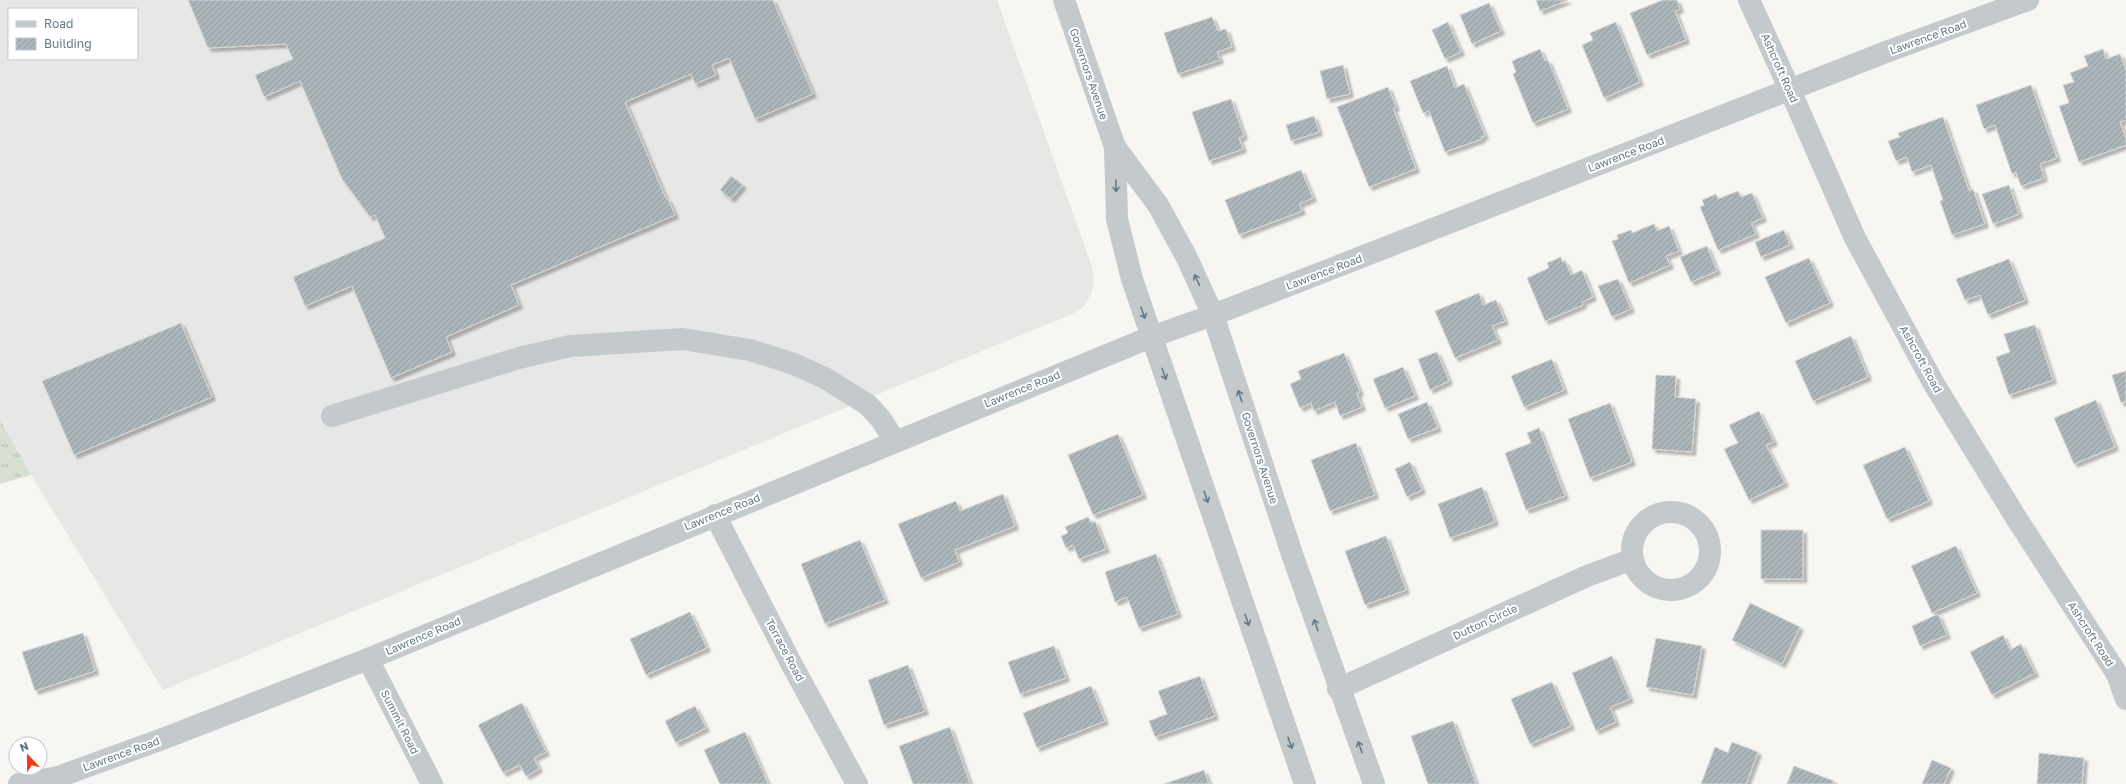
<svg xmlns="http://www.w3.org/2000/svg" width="2126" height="784" font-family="'Golos Text',sans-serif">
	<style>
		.built { fill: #e7e8e6; fill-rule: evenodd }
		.park { fill: url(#park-tufts) }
		.building { fill: url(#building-hatch); stroke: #d8d8d5; filter: url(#shadow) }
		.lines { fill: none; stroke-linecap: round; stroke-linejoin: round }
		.minor { stroke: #c4c9cc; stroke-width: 22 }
		.oneway { stroke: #637987 }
		.labels { text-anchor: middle; stroke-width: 4; stroke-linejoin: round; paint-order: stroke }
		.street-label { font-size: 11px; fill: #637987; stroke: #fff }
	</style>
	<defs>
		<pattern id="park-tufts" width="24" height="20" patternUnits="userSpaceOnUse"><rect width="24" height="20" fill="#d8dfd3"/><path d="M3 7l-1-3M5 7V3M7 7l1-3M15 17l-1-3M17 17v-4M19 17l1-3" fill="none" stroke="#b3bab1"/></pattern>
		<pattern id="building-hatch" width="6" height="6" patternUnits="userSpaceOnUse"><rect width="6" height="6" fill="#acb6bb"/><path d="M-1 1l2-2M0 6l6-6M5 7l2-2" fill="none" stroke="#90999e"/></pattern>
		<filter id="shadow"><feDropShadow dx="3.5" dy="3.5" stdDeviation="1" flood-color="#0004"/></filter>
	</defs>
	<rect width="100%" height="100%" fill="#f7f6f3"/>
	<path class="built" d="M 0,0 L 997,0 L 1091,264 L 1094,279 L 1091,294 L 1084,306 L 1072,314 L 163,690 L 31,475 L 0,420 ZM 9,9 L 137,9 L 137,59 L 9,59 Z"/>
	<polygon class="park" points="0,420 31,475 0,484"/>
	<g class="building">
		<polygon points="188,0 773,0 813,94 755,119 729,58 712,65 716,75 695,84 691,74 625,102 666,199 668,199 675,215 511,285 519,305 446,337 452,352 391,378 352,286 305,306 293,277 385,238 375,215 370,217 342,179 300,81 264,97 255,75 293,59 286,44 208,48"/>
		<polygon points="1536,0 1568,0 1540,11"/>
		<polygon points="1663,0 1677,0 1680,9 1675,11 1686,40 1647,55 1630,13"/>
		<polygon points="1489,3 1501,31 1472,44 1460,15"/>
		<polygon points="1212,17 1218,31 1226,29 1232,47 1217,52 1220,60 1178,74 1164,33"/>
		<polygon points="1448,22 1461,52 1445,59 1432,30"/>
		<polygon points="1616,22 1640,82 1604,98 1582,45 1593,40 1590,33"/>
		<polygon points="1540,49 1545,61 1548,60 1568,109 1533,123 1513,74 1516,72 1512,61"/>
		<polygon points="2103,49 2106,59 2120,54 2126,70 2126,120 2120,122 2126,139 2126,145 2079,162 2059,106 2069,103 2063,85 2074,82 2070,73 2088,66 2084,56"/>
		<polygon points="1343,65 1350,94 1327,99 1320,71"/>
		<polygon points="1447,66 1455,88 1464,84 1485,136 1481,137 1482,139 1445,152 1429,111 1423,113 1410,81"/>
		<polygon points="2031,85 2057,158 2040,164 2044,178 2021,186 2016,172 2012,174 1995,125 1984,129 1976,105"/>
		<polygon points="1388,87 1396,107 1393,108 1416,169 1369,187 1337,107"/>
		<polygon points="1231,99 1244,136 1239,138 1243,149 1209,161 1192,112"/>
		<polygon points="1314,116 1319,132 1291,141 1286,125"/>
		<polygon points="1943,117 1969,191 1973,189 1985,224 1952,235 1940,201 1943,200 1931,165 1912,172 1907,157 1896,161 1888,141 1900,137 1898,133"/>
		<polygon points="1301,170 1313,198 1299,204 1302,211 1239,235 1225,200"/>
		<polygon points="731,176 743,185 731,199 720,190"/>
		<polygon points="2009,185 2019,214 1993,224 1982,194"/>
		<polygon points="1738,191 1741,197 1752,193 1763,218 1751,223 1756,234 1718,250 1700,207 1704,205 1702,200 1716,194 1718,199"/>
		<polygon points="1654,224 1657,231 1669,226 1679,251 1666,256 1670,265 1629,283 1612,241 1618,239 1617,235 1631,230 1632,233"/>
		<polygon points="1784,230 1790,245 1761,257 1755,242"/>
		<polygon points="1707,246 1717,271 1691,282 1680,257"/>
		<polygon points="1561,257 1562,262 1565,261 1571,275 1582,270 1593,297 1582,302 1583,305 1545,321 1527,278 1549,268 1547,263"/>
		<polygon points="1809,258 1830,303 1786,323 1765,277"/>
		<polygon points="2009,259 2025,300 1988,315 1980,295 1965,300 1956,279"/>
		<polygon points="1618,279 1631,309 1612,317 1598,286"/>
		<polygon points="1479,293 1483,305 1496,300 1505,321 1492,326 1498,340 1455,358 1435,311"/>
		<polygon points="181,323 212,397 74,455 42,381"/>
		<polygon points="2035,325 2053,380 2009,395 1996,357 2010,352 2004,334"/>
		<polygon points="1851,336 1868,377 1813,401 1795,361"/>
		<polygon points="1437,352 1449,381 1430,390 1418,359"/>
		<polygon points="1344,353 1360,392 1357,394 1362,407 1340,416 1335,402 1314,411 1311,403 1300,408 1290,384 1301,379 1298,371"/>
		<polygon points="1552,359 1564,390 1524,407 1511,376"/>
		<polygon points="1403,367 1415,396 1385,408 1373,379"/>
		<polygon points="2126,371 2126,401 2121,403 2112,375"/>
		<polygon points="1656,375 1676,376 1675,397 1696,399 1692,452 1652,449"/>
		<polygon points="2096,400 2115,447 2074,464 2054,418"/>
		<polygon points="1427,402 1438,428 1408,439 1398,414"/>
		<polygon points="1610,403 1632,462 1590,478 1568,419"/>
		<polygon points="1759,411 1774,442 1766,445 1785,483 1749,500 1724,449 1738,443 1729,425"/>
		<polygon points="1539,428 1565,496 1526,510 1505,453 1531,443 1527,433"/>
		<polygon points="1118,434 1143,495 1093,515 1068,455"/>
		<polygon points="1356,443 1375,495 1330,511 1311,460"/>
		<polygon points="1905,447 1929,501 1887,519 1863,465"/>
		<polygon points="1410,462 1422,490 1407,497 1395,469"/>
		<polygon points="1482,487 1495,522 1450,538 1438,504"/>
		<polygon points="1003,494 1015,526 955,550 959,562 921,578 898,524 956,501 960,511"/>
		<polygon points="1088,517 1091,523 1095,521 1106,549 1079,559 1073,545 1066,548 1061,536 1068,533 1065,527"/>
		<rect x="1761" y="530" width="42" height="49"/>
		<polygon points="1386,536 1406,590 1365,605 1345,551"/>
		<polygon points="860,540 885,600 825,624 801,564"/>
		<polygon points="1956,546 1977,593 1932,613 1911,566"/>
		<polygon points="1156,554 1178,614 1139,628 1127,597 1115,602 1105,572"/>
		<polygon points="1750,603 1800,627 1782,664 1732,640"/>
		<polygon points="690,612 707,648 646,675 630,639"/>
		<polygon points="1938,614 1947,635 1920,646 1912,626"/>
		<polygon points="83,633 95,671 35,691 22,652"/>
		<polygon points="2003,635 2010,650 2021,644 2035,673 1992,695 1970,652"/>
		<polygon points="1656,638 1702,646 1693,695 1646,687"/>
		<polygon points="1054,646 1066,678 1020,694 1008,662"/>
		<polygon points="1612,656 1630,699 1610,707 1616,722 1596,731 1572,673"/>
		<polygon points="908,665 925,711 884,725 868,680"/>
		<polygon points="1200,676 1215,716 1155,737 1149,721 1167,714 1158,691"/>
		<polygon points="1552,682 1571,726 1530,744 1511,699"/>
		<polygon points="1091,686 1105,721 1037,748 1023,713"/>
		<polygon points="522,703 546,752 534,758 539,769 526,776 520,765 503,773 478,725"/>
		<polygon points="695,706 706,728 676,743 665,721"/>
		<polygon points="1453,721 1476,784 1428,784 1411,736"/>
		<polygon points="950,727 970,784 913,784 899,746"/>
		<polygon points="745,732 768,784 720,784 704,750"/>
		<polygon points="1732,742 1758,752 1746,784 1701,784 1715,747 1728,753"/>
		<polygon points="2039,753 2084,758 2082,784 2037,784"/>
		<polygon points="1932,760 1951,768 1944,784 1922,784"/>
		<polygon points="1794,766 1834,781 1832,784 1787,784"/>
		<polygon points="1204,770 1209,784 1164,784"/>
	</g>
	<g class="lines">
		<g class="minor">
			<polyline points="1064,0 1115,147 1117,219 1132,279 1305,784"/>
			<polyline points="1749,0 1790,90 1855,238 1934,384 2015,516 2117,674 2126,699"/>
			<polyline points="1115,147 1158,205 1186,256 1213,315 1293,557 1374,784"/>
			<polyline points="332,416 519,358 570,346 683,339 750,350 794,364 825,378 868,405 880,418 895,441"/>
			<circle cx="1671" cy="551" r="39"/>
			<polyline points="715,515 791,663 857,784"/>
			<polyline points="368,659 432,784"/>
			<polyline points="1338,689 1587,576 1633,559"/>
			<polyline points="19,784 58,777 165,738 368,659 1151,337 1213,315 1886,52 2028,0"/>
		</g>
	</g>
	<defs><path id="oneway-shaft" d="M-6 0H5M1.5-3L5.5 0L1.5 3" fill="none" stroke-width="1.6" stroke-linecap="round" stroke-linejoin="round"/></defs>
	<g class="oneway">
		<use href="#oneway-shaft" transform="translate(1116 186) rotate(88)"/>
		<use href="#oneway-shaft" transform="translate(1197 280) rotate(-115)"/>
		<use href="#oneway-shaft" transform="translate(1143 313) rotate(71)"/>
		<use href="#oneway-shaft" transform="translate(1164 374) rotate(71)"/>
		<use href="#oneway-shaft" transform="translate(1240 396) rotate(-108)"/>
		<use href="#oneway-shaft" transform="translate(1206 497) rotate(71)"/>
		<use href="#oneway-shaft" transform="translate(1247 620) rotate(71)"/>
		<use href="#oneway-shaft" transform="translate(1316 625) rotate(-109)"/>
		<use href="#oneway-shaft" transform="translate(1290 743) rotate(71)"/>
		<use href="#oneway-shaft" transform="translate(1360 747) rotate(-110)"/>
	</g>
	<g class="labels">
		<g class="street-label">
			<text transform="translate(1928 37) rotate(-20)" y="4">Lawrence Road</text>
			<text transform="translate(1780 68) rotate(66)" y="4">Ashcroft Road</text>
			<text transform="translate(1089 74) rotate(71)" y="4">Governors Avenue</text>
			<text transform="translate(1626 154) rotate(-21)" y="4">Lawrence Road</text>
			<text transform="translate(1324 272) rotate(-21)" y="4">Lawrence Road</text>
			<text transform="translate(1921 359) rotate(61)" y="4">Ashcroft Road</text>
			<text transform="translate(1022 389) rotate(-22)" y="4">Lawrence Road</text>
			<text transform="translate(1260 458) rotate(72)" y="4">Governors Avenue</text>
			<text transform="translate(722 512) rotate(-22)" y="4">Lawrence Road</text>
			<text transform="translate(1485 622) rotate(-25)" y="4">Dutton Circle</text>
			<text transform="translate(2091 634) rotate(57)" y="4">Ashcroft Road</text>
			<text transform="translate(423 636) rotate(-23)" y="4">Lawrence Road</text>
			<text transform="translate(785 650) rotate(62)" y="4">Terrace Road</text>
			<text transform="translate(400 722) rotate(63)" y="4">Summit Road</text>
			<text transform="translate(121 754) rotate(-20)" y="4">Lawrence Road</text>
		</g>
	</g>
	<rect x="8" y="8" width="130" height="52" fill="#ffffff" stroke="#c1c9cf"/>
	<rect x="16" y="21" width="20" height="6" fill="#c4c9cc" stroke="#c1c9cf"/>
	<text x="44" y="28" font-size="12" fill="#637987">Road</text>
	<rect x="16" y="38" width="20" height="12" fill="url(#building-hatch)" stroke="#c1c9cf"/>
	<text x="44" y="48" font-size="12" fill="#637987">Building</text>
	<g transform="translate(28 756) rotate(338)"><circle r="19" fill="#ffffff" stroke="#c1c9cf"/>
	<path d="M0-3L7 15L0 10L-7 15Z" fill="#f33917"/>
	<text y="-6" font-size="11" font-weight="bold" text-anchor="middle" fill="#637987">N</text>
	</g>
</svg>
